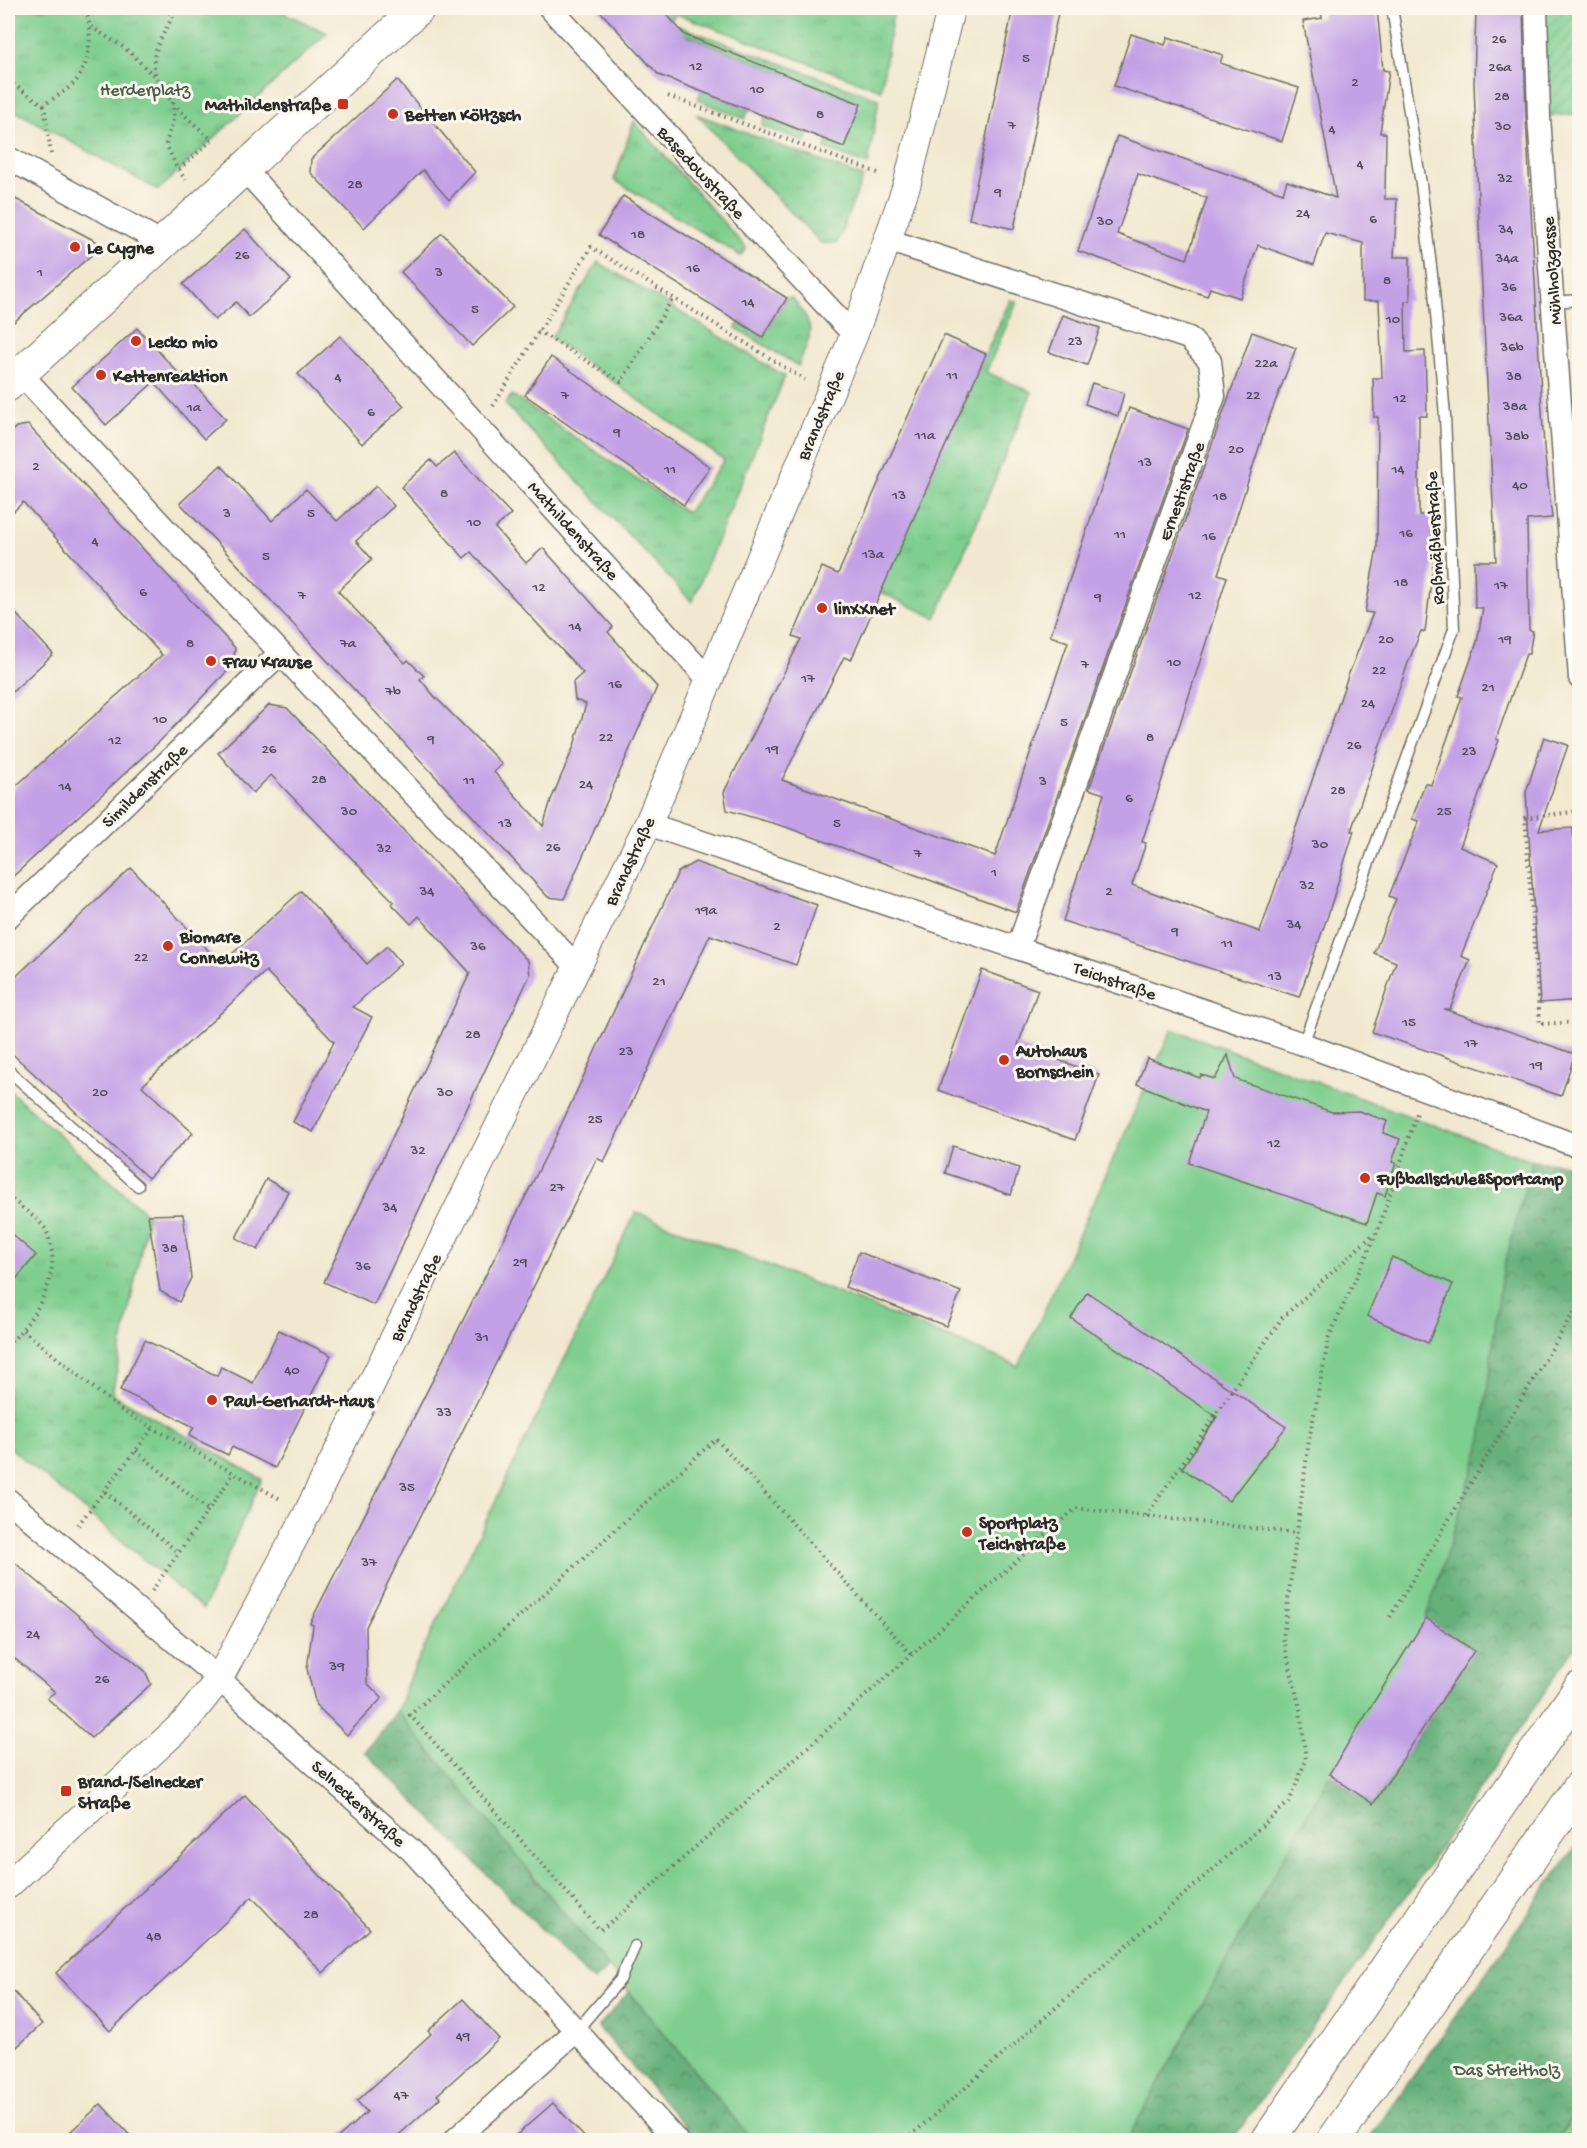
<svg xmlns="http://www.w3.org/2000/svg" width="1587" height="2148" font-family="'Gochi Hand',sans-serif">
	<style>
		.grass { fill: url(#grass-tufts); stroke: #547c5d; stroke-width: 1.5 }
		.forest { fill: url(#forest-crowns); stroke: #486e52; stroke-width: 1.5 }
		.garden { fill: url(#garden-furrows); stroke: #547c5d; stroke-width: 1.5 }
		.pitch { fill: #7ece8f; stroke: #547c5d; stroke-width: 1.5 }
		.building { fill: #c2a1e6; fill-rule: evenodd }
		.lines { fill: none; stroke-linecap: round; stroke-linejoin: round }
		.service-casing { stroke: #716d64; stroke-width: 13 }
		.minor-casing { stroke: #716d64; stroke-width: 25 }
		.tertiary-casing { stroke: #716d64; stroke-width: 29 }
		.secondary-casing { stroke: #716d64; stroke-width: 34 }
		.trunk-casing { stroke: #716d64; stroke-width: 35 }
		.path { stroke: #716d64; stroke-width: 4; stroke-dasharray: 1.5 4.5; stroke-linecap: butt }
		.service { stroke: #fff; stroke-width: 10 }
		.minor { stroke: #fff; stroke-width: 22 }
		.tertiary { stroke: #fff; stroke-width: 27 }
		.secondary { stroke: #fff; stroke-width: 32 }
		.trunk { stroke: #fff; stroke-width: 33 }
		.poi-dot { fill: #c8321e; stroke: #fbf7ec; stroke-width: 2 }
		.labels { text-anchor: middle; stroke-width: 6; stroke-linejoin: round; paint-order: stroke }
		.number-label { font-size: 15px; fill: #51485a }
		.park-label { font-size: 18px; fill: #445c49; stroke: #fbf7ec }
		.poi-label { font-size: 18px; font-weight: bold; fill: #2b2b2b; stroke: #fbf7ec; text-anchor: start }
		.street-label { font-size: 18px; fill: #2b2b2b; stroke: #fbf7ec }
	</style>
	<defs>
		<pattern id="grass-tufts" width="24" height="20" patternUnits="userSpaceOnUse" patternTransform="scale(1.5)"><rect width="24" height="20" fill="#7ece8f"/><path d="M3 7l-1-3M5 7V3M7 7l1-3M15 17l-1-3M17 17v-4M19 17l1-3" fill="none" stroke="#6db17c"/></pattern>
		<pattern id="forest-crowns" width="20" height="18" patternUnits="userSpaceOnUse" patternTransform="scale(1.5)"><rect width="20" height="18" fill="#66b17a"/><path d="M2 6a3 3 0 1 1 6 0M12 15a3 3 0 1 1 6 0" fill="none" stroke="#549064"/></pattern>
		<pattern id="garden-furrows" width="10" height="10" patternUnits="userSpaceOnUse" patternTransform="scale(1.5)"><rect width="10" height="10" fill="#7ece8f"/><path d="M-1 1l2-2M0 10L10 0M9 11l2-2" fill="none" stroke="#6db17c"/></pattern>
	</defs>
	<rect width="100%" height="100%" fill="#fbf7ec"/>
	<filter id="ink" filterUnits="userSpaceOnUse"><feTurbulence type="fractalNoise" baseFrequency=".0167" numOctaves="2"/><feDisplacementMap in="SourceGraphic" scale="12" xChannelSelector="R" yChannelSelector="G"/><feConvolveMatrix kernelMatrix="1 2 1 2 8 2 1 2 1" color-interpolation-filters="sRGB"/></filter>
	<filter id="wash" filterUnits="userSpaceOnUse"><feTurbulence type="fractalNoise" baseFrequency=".008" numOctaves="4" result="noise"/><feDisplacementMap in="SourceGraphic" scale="24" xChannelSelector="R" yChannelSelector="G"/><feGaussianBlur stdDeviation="1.35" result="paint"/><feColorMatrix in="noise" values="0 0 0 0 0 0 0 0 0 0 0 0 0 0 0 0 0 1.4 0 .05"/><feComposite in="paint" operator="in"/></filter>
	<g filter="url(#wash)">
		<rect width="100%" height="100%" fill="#f2e8cf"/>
		<g class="grass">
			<polygon points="8,8 273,8 327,33 158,190 8,107"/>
			<polygon points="661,8 894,8 881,90 677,14 671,19"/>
			<polygon points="678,26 879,99 868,165 825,149 828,141 860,104 674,30"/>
			<polygon points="701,91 749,110 745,119 698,100"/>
			<polygon points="696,114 863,177 837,243 821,243"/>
			<polygon points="765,117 809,133 806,142 762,126"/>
			<polygon points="634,121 746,248 741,256 614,180"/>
			<polygon points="598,262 785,376 692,602 505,404 512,395 687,513 724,460 551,338"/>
			<path d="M 787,298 L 792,298 C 817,326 812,334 798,366 L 736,328 L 739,322 L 763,337 Z"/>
			<polygon points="1010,300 1017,302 986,372 1032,392 936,618 880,592"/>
			<polygon points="8,1089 148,1215 112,1394 262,1479 203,1609 8,1446"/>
			<polygon points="1579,2104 1579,2140 1557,2140"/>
		</g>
		<g class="forest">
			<polygon points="1532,1161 1579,1165 1579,1641 1422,1874 1232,2140 1127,2140 1329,1774 1373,1803 1473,1651 1426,1618 1480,1447 1501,1279"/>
			<polygon points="397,1711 609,1968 593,1981 365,1752"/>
			<polygon points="1579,1841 1579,2104 1557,2140 1368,2140"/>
			<polygon points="629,1992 752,2140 697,2140 598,2027"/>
		</g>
		<polygon class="garden" points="1542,8 1579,8 1579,114 1544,116"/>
		<polygon class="pitch" points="1172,1029 1532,1161 1501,1279 1480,1447 1426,1618 1474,1651 1373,1804 1329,1775 1127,2140 752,2140 397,1711 409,1679 636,1212 1019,1366"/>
		<g id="blocks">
			<g class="building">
				<polygon points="597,8 661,8 685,35 861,104 844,147 659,75"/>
				<polygon points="1013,8 1059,8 1014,229 969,219"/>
				<path d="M 1321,8 L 1377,8 L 1383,70 L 1389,71 L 1380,133 L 1386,133 L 1385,199 L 1397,199 L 1394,257 L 1410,257 L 1410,301 L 1405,301 L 1406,352 L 1425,351 L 1427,416 L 1419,416 L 1419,515 L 1435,515 L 1435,549 L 1425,632 L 1421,631 L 1408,663 L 1351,831 L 1354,831 L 1327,918 L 1299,997 L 1063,921 L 1104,794 L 1089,789 L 1252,332 L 1296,348 L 1266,426 L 1218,574 L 1227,577 L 1142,842 L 1146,843 L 1132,885 L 1260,932 L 1348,676 L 1373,613 L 1365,612 L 1377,548 L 1378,417 L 1374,417 L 1373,378 L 1382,378 L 1379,301 L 1363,301 L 1363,243 L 1325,233 L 1314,265 L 1258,245 L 1240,298 L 1210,288 L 1207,296 L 1078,251 L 1117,136 L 1283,193 L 1287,181 L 1336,198 L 1303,21 L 1322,18 ZM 1138,174 L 1207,198 L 1187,259 L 1117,234 Z"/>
				<polygon points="1476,8 1523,8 1526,117 1544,448 1552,518 1527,520 1529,630 1533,631 1529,654 1526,654 1496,739 1499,740 1460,847 1498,863 1461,956 1470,960 1450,1009 1444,1009 1575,1054 1561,1096 1372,1032 1396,962 1374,953 1396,899 1389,896 1419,821 1412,819 1425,783 1431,785 1462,697 1458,696 1477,642 1483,608 1475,608 1474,561 1496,561 1479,228 1474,82"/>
				<polygon points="1131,34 1165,45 1168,37 1223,55 1220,63 1299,88 1282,141 1114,86"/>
				<polygon points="397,80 475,172 449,200 423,170 364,228 310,172 311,159"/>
				<polygon points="8,195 103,245 8,327"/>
				<polygon points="623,196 787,298 763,337 599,235"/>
				<polygon points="245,229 291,280 249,317 236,302 215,320 183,284"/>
				<polygon points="442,233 513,307 472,346 401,272"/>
				<polygon points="1063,315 1100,328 1087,365 1049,352"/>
				<polygon points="137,328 181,376 184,373 226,419 204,439 154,382 106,425 72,387"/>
				<polygon points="944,335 986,354 851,660 844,657 782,780 995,856 1068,642 1050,636 1129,408 1188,429 1016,912 786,827 727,810 724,792 801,639 793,636 822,567 838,574"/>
				<polygon points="340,336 404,406 362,444 298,374"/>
				<polygon points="551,357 710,467 684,505 525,395"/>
				<polygon points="1092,383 1124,393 1118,416 1085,404"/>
				<polygon points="28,425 235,648 233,665 161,740 8,881 8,793 162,655 23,502 8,517 8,435 16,427"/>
				<polygon points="454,453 511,514 495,528 526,563 543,548 613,627 608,632 657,687 564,899 548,897 180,503 221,465 272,521 306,489 337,521 376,486 394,506 356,541 372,559 338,591 405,663 408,660 424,676 420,679 435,697 502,764 494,772 543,826 551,800 574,746 586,704 575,700 573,682 583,673 471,552 464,558 401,487 431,460 437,467"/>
				<polygon points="8,605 53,654 8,696"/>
				<polygon points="269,705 287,708 528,961 530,975 374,1305 324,1282 470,973 419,916 411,924 392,904 394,902 271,775 253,793 218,753"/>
				<polygon points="1544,737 1568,745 1539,830 1573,828 1580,920 1580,1000 1540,1003 1526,792"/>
				<polygon points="695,862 817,905 796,965 710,935 604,1162 597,1158 366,1627 367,1683 382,1698 347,1735 316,1705 307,1669 313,1625 310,1623 555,1138 678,872"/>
				<polygon points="131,868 221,964 301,891 367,964 387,946 401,963 353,1007 372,1017 313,1132 293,1122 334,1042 266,971 142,1086 193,1133 148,1178 8,1050 8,984"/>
				<polygon points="982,970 1038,990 1018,1045 1099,1075 1075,1140 938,1090"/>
				<polygon points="1228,1055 1235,1079 1332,1112 1359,1111 1387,1121 1383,1133 1400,1139 1392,1162 1396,1163 1385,1196 1377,1193 1367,1223 1189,1163 1206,1112 1137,1084 1147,1058 1200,1078 1201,1075 1215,1079"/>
				<polygon points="953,1146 1019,1168 1011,1195 945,1173"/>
				<polygon points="266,1179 288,1191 258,1250 236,1238"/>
				<polygon points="183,1214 191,1278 179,1302 160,1291 148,1215"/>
				<polygon points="8,1231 36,1255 8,1289"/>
				<polygon points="859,1252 961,1292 946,1326 845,1287"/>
				<polygon points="1392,1257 1453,1284 1428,1343 1367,1316"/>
				<polygon points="1087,1292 1286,1427 1229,1501 1182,1468 1217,1417 1071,1318"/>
				<polygon points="279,1330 331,1355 275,1468 232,1447 228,1455 189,1436 194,1427 120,1390 145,1340 217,1376 221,1367 253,1383"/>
				<polygon points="8,1557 145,1671 151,1684 91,1738 47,1698 55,1692 8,1653"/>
				<polygon points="1426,1618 1474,1651 1373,1804 1329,1774"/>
				<polygon points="245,1795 370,1929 323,1973 252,1897 110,2031 56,1973"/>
				<polygon points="8,1985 42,2024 8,2055"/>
				<polygon points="463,1999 499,2039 437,2095 440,2098 393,2140 335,2140 367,2112 357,2101 431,2034 428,2031"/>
				<polygon points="553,2103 587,2140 511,2140"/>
				<polygon points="101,2104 134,2140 61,2140"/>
			</g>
		</g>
	</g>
	<g filter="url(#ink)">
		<use href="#blocks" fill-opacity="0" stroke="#716d64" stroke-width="1.5"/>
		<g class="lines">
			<g class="service-casing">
				<g id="service">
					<polyline points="1553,302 1580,300"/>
					<polyline points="1303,1044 1454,629 1445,416 1434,291 1421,184 1392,8"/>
					<polyline points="8,1070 138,1186"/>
					<polyline points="577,2030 620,1980 635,1946"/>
				</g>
			</g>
			<g class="minor-casing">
				<g id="minor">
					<polyline points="550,8 854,335"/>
					<polyline points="1536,8 1539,117 1580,678"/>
					<polyline points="8,158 161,242"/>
					<polyline points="243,168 709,680"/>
					<polyline points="887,240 1189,338 1210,361 1214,396 1018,947"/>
					<polyline points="20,373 315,690 578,968"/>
					<polyline points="648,824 1303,1044 1580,1147"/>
					<polyline points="8,917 280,653"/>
					<polyline points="8,1500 219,1679 412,1851 676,2140"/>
					<polyline points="455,2140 577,2030"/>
				</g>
			</g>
			<g class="tertiary-casing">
				<polyline id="tertiary" points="8,1885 185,1722 219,1679 307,1514 648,824 709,680 854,335 907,184 951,8"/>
			</g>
			<g class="secondary-casing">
				<polyline id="secondary" points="8,385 419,8"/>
			</g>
			<g class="trunk-casing">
				<g id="trunk">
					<polyline points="1268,2140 1580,1688"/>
					<polyline points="1334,2140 1580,1787"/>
				</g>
			</g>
			<g class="path">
				<path d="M 165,8 L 173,16 C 167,28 155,46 154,59 C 151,91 191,120 212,140 L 178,170"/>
				<polyline points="91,27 125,48 156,78"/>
				<polyline points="8,81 44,105"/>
				<polyline points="668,96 881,174"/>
				<polyline points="173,102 174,117 166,144 178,170 186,180"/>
				<path d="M 51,154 L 44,105 C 53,98 67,91 75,82 C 92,61 92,32 86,8"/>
				<polyline points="538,331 621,382 673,298"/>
				<polyline points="493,406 591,247 805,380"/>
				<polyline points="1580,811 1525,818 1540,1024 1580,1022"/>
				<path d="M 8,1196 C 16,1204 41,1220 46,1230 C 65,1273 37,1316 8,1345"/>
				<polyline points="23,1330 121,1410 282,1500"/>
				<polyline points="136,1451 208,1510"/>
				<polyline points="105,1492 179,1553"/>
				<polyline points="1146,1516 1282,1318 1375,1233"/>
				<polyline points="78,1525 153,1428"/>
				<polyline points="152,1591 234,1473"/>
				<polyline points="1390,1617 1580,1302"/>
				<polyline points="911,1654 716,1439 410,1715 600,1930 616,1918 1076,1508 1295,1533"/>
				<polyline points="906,2140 1289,1802 1306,1760 1300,1709 1283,1638 1309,1440 1329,1337 1378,1230 1417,1113"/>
			</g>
			<use href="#service" class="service"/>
			<use href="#minor" class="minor"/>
			<use href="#tertiary" class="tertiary"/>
			<use href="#secondary" class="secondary"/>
			<use href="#trunk" class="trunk"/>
		</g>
	</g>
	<g class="poi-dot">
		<rect x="337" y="98" width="12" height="12" rx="3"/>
		<circle cx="393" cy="114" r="6"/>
		<circle cx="75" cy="247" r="6"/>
		<circle cx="136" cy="341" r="6"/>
		<circle cx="101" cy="375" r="6"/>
		<circle cx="822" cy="608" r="6"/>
		<circle cx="211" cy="661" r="6"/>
		<circle cx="168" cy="946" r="6"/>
		<circle cx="1004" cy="1060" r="6"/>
		<circle cx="1365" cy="1178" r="6"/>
		<circle cx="212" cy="1400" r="6"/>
		<circle cx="967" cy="1532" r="6"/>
		<rect x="60" y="1785" width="12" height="12" rx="3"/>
	</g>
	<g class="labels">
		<g class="number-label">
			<text x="1499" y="43">26</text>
			<text x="1026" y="62">5</text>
			<text x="696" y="70">12</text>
			<text x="1500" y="71">26a</text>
			<text x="1355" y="86">2</text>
			<text x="757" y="93">10</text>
			<text x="1502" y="100">28</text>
			<text x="820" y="118">8</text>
			<text x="1012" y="129">7</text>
			<text x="1503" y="130">30</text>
			<text x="1332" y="133">4</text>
			<text x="1360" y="168">4</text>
			<text x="1505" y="182">32</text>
			<text x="355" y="188">28</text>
			<text x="998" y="196">9</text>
			<text x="1303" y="217">24</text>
			<text x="1373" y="223">6</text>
			<text x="1105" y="225">30</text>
			<text x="1506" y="233">34</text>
			<text x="638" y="238">18</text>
			<text x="242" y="259">26</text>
			<text x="1507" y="262">34a</text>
			<text x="693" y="272">16</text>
			<text x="40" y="276">1</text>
			<text x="439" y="276">3</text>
			<text x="1387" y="284">8</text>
			<text x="1509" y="291">36</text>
			<text x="748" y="306">14</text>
			<text x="475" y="313">5</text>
			<text x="1511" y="321">36a</text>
			<text x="1393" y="323">10</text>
			<text x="1075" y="345">23</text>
			<text x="1512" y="351">36b</text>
			<text x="1266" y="367">22a</text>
			<text x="952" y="379">11</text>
			<text x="1514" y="380">38</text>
			<text x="338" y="381">4</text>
			<text x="565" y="399">7</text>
			<text x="1253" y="399">22</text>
			<text x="1400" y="402">12</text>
			<text x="1515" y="410">38a</text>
			<text x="194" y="411">1a</text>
			<text x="371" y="416">6</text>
			<text x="617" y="436">9</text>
			<text x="925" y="439">11a</text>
			<text x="1517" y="440">38b</text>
			<text x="1236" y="453">20</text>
			<text x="1145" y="466">13</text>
			<text x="36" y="470">2</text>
			<text x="670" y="473">11</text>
			<text x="1398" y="473">14</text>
			<text x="1520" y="489">40</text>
			<text x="444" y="497">8</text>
			<text x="899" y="499">13</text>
			<text x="1220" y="500">18</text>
			<text x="227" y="517">3</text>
			<text x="311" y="517">5</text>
			<text x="474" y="526">10</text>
			<text x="1406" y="537">16</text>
			<text x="1120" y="538">11</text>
			<text x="1209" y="540">16</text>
			<text x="95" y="545">4</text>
			<text x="873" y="558">13a</text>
			<text x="266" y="560">5</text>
			<text x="1401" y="586">18</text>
			<text x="1501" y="589">17</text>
			<text x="539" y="591">12</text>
			<text x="143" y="596">6</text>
			<text x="302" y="599">7</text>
			<text x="1195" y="599">12</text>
			<text x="1098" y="601">9</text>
			<text x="575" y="630">14</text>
			<text x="1386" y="643">20</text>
			<text x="1505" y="643">19</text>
			<text x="190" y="647">8</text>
			<text x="348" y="647">7a</text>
			<text x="1174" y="666">10</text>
			<text x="1085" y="668">7</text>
			<text x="1379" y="674">22</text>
			<text x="808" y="682">17</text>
			<text x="615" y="688">16</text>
			<text x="1488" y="691">21</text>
			<text x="393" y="695">7b</text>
			<text x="1368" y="707">24</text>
			<text x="160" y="723">10</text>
			<text x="1064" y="726">5</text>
			<text x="606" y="741">22</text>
			<text x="1150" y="741">8</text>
			<text x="431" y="743">9</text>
			<text x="115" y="744">12</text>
			<text x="1354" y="749">26</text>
			<text x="269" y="753">26</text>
			<text x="772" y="753">19</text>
			<text x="1469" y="755">23</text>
			<text x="319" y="783">28</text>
			<text x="469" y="784">11</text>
			<text x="1043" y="785">3</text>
			<text x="586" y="788">24</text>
			<text x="65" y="790">14</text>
			<text x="1338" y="794">28</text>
			<text x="1129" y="802">6</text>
			<text x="349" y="815">30</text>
			<text x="1444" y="815">25</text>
			<text x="505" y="827">13</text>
			<text x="837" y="827">5</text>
			<text x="1320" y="848">30</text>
			<text x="553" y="851">26</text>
			<text x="384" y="852">32</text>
			<text x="918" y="857">7</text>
			<text x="994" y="876">1</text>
			<text x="1307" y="889">32</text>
			<text x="427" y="895">34</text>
			<text x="1109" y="895">2</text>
			<text x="706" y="914">19a</text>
			<text x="1294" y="928">34</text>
			<text x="777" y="930">2</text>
			<text x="1175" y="935">9</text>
			<text x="1227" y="947">11</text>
			<text x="478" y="950">36</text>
			<text x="141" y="961">22</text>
			<text x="1275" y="980">13</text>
			<text x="659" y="985">21</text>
			<text x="1409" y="1026">15</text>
			<text x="473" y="1038">28</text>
			<text x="1471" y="1047">17</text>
			<text x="626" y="1055">23</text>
			<text x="1536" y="1069">19</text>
			<text x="100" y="1096">20</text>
			<text x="445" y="1096">30</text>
			<text x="595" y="1123">25</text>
			<text x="1274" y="1147">12</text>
			<text x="418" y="1154">32</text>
			<text x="557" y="1191">27</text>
			<text x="390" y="1211">34</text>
			<text x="170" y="1252">38</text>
			<text x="520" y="1266">29</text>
			<text x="363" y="1270">36</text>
			<text x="482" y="1341">31</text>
			<text x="292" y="1374">40</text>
			<text x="444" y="1416">33</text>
			<text x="407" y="1491">35</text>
			<text x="369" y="1566">37</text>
			<text x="33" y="1638">24</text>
			<text x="337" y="1670">39</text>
			<text x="102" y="1683">26</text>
			<text x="311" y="1918">28</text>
			<text x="154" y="1940">48</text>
			<text x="463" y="2040">49</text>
			<text x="401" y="2099">47</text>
		</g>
		<g class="park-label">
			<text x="145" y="95">Herderplatz</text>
			<text x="1507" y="2075">Das Streitholz</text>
		</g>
		<g class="poi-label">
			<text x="331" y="110" text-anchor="end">Mathildenstraße</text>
			<text x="405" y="120">Betten Költzsch</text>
			<text x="87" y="253">Le Cygne</text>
			<text x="148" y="347">Lecko mio</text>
			<text x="113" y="381">Kettenreaktion</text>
			<text x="834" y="614">linXXnet</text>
			<text x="223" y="667">Frau Krause</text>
			<text x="180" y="942">Biomare<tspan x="180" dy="21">Connewitz</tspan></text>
			<text x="1016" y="1056">Autohaus<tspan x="1016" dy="21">Bornschein</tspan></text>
			<text x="1377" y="1184">Fußballschule&amp;Sportcamp</text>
			<text x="224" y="1406">Paul-Gerhardt-Haus</text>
			<text x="979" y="1528">Sportplatz<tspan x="979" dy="21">Teichstraße</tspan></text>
			<text x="78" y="1787">Brand-/Selnecker<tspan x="78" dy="21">Straße</tspan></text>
		</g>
		<g class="street-label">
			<text transform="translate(702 172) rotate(47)" y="6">Basedowstraße</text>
			<text transform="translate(1551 271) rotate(-94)" y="6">Mühlholzgasse</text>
			<text transform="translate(820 415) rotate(-67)" y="6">Brandstraße</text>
			<text transform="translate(1181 491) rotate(-70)" y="6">Ernestistraße</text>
			<text transform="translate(574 530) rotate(48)" y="6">Mathildenstraße</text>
			<text transform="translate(1434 538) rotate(-93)" y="6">Roßmäßlerstraße</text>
			<text transform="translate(144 785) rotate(-44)" y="6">Simildenstraße</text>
			<text transform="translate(629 861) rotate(-65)" y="6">Brandstraße</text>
			<text transform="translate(1115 980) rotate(19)" y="6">Teichstraße</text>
			<text transform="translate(415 1297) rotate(-64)" y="6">Brandstraße</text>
			<text transform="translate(359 1803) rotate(42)" y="6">Selneckerstraße</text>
		</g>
	</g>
	<rect width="1587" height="2148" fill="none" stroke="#fbf7ec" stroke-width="30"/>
</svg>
